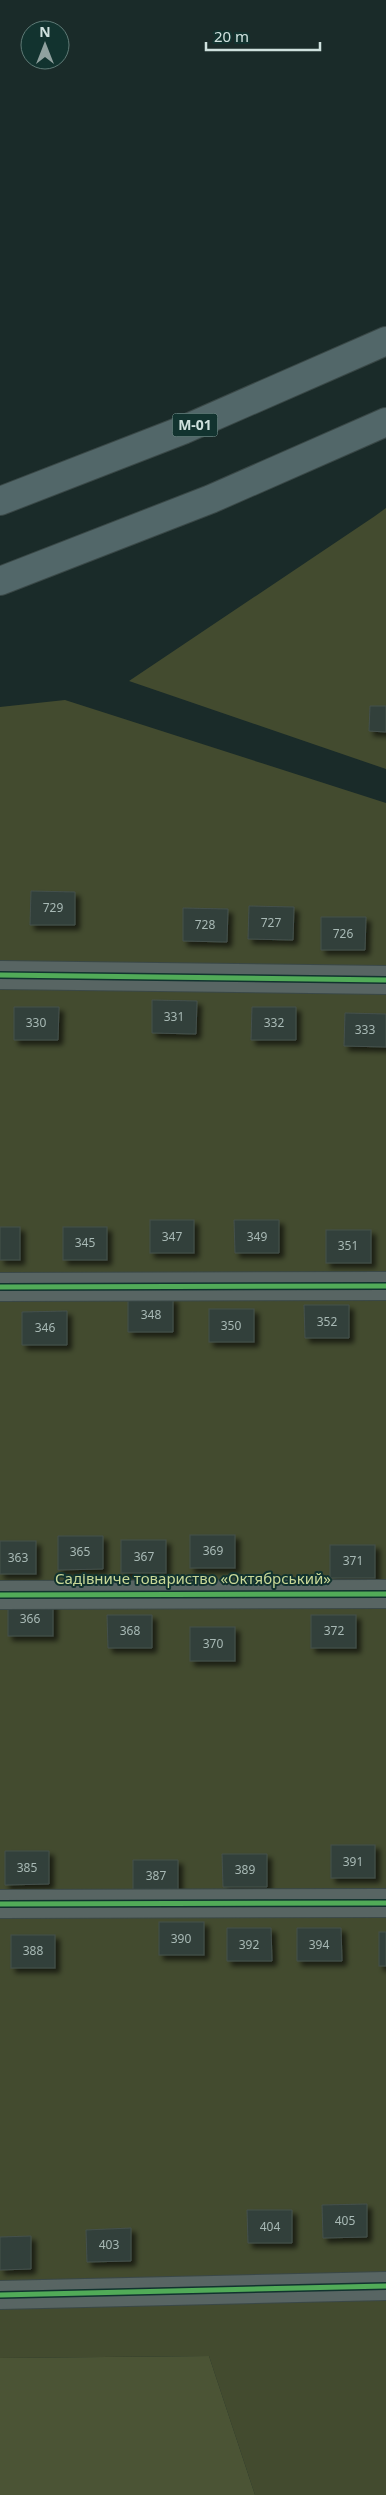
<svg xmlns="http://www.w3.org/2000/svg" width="386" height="2495" font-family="'Noto Sans',sans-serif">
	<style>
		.green { fill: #434b2f }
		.forest { fill: #4b5435 }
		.building { fill: #32403b; stroke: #44504c; filter: url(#shadow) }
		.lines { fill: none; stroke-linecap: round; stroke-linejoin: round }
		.street-casing { stroke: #3a4847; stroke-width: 30 }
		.highway-casing { stroke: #3a4847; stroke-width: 30 }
		.street { stroke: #586563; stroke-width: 28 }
		.highway { stroke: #526769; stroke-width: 28 }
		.cycleway-casing { stroke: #12332f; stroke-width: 8 }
		.cycleway { stroke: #51ab58; stroke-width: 5 }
		.labels { text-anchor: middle; stroke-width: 4; stroke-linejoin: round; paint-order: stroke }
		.number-label { font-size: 12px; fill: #a8b9b5 }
		.shield { fill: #12332f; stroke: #96adaa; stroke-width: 1 }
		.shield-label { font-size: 14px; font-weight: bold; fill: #cfe1de }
		.park-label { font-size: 15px; fill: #c9d898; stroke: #12332f }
	</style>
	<defs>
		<filter id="shadow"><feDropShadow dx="4.5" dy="4.5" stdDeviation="2.5" flood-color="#0009"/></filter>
	</defs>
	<rect width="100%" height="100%" fill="#1a2b29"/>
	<g class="green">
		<polygon points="386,508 386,769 129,681 375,516"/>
		<polygon points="65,700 386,803 386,2495 255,2495 209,2356 0,2358 0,707"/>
	</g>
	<polygon class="forest" points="209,2356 255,2495 0,2495 0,2358"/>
	<g class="building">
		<polygon points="370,706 386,706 386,732 369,731"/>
		<polygon points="31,891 75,892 75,925 30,925"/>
		<polygon points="249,906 294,907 293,940 248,939"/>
		<polygon points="183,908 228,909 227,942 183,941"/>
		<polygon points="321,917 366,917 365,950 321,950"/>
		<polygon points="152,1000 197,1001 196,1034 152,1033"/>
		<polygon points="14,1007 59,1007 58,1040 14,1040"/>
		<polygon points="252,1007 296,1007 296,1040 251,1040"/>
		<polygon points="345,1013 386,1014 386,1047 344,1046"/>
		<rect x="150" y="1220" width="44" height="33"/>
		<polygon points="234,1220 279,1220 279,1253 235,1253"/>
		<rect x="0" y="1227" width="20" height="33"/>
		<rect x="63" y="1227" width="44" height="33"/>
		<rect x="326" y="1230" width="45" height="33"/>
		<polygon points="173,1298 173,1332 128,1332 128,1299"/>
		<polygon points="304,1305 349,1305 349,1338 305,1338"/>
		<rect x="209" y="1309" width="45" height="33"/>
		<polygon points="67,1311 67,1345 22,1345 22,1312"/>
		<rect x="190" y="1535" width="45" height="33"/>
		<polygon points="58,1536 103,1536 103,1569 58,1570"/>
		<rect x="121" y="1540" width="45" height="33"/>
		<rect x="0" y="1541" width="36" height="33"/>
		<rect x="330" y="1545" width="45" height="33"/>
		<rect x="8" y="1602" width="45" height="34"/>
		<polygon points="107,1615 152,1615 152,1648 108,1648"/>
		<rect x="311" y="1615" width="45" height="33"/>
		<rect x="190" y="1627" width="45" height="34"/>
		<rect x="331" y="1845" width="44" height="33"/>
		<polygon points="5,1851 49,1851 49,1884 5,1885"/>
		<polygon points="222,1854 267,1854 267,1887 223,1887"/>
		<polygon points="133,1860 178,1860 178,1893 133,1894"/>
		<rect x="159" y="1922" width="45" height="33"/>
		<polygon points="227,1928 271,1928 272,1961 227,1961"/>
		<polygon points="297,1928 341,1928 342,1961 297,1961"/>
		<rect x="379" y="1932" width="7" height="34"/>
		<rect x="11" y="1935" width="44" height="33"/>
		<polygon points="367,2204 367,2237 323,2238 322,2205"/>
		<polygon points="247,2210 292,2210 292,2243 248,2243"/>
		<polygon points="131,2228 131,2261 87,2262 86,2230"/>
		<polygon points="31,2236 31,2269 0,2270 0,2237"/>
	</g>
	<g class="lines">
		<g class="street-casing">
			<g id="street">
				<polyline points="0,975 386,980"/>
				<polyline points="0,1287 386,1286"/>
				<polyline points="0,1595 386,1594"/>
				<polyline points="0,1904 386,1903"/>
				<polyline points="0,2295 386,2286"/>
			</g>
		</g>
		<g class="highway-casing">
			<g id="highway">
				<polyline points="0,501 183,430 386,341"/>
				<polyline points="0,581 211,499 386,422"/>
			</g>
		</g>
		<use href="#street" class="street"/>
		<use href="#highway" class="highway"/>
		<g class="cycleway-casing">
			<g id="cycleway">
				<polyline points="0,975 386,980"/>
				<polyline points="0,1287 386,1286"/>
				<polyline points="0,1595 386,1594"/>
				<polyline points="0,1904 386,1903"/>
				<polyline points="0,2295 386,2286"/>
			</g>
		</g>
		<use href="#cycleway" class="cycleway"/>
	</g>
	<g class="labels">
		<g class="number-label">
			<text x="53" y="912">729</text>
			<text x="271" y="927">727</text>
			<text x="205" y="929">728</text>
			<text x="343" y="938">726</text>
			<text x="174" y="1021">331</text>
			<text x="36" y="1027">330</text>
			<text x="274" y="1027">332</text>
			<text x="365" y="1034">333</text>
			<text x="172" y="1241">347</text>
			<text x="257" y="1241">349</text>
			<text x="85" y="1247">345</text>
			<text x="348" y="1250">351</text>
			<text x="151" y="1319">348</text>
			<text x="327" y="1326">352</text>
			<text x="231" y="1330">350</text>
			<text x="45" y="1332">346</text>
			<text x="213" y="1555">369</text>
			<text x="80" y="1556">365</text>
			<text x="144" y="1561">367</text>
			<text x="18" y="1562">363</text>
			<text x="353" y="1565">371</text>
			<text x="30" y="1623">366</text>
			<text x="130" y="1635">368</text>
			<text x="334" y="1635">372</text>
			<text x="213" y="1648">370</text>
			<text x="353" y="1866">391</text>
			<text x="27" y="1872">385</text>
			<text x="245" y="1874">389</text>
			<text x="156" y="1880">387</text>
			<text x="181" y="1943">390</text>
			<text x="249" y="1949">392</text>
			<text x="319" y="1949">394</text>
			<text x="33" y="1955">388</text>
			<text x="345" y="2225">405</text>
			<text x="270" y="2231">404</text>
			<text x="109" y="2249">403</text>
		</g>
		<rect class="shield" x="172.5" y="413.5" width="45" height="23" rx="4"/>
		<g class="shield-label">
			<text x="195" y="430">М-01</text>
		</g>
		<g class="park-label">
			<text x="193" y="1584">Садівниче товариство «Октябрський»</text>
		</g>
	</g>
	<g transform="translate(45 45)"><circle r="24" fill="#12332f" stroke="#5e7975"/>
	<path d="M0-4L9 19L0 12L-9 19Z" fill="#90a19f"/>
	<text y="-8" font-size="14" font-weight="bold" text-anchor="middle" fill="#cfe1de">N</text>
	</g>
	<path d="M206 42v8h114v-8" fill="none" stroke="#cfe1de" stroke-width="2.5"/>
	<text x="214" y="42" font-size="15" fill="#cfe1de" stroke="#12332f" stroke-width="4" paint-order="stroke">20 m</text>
</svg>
